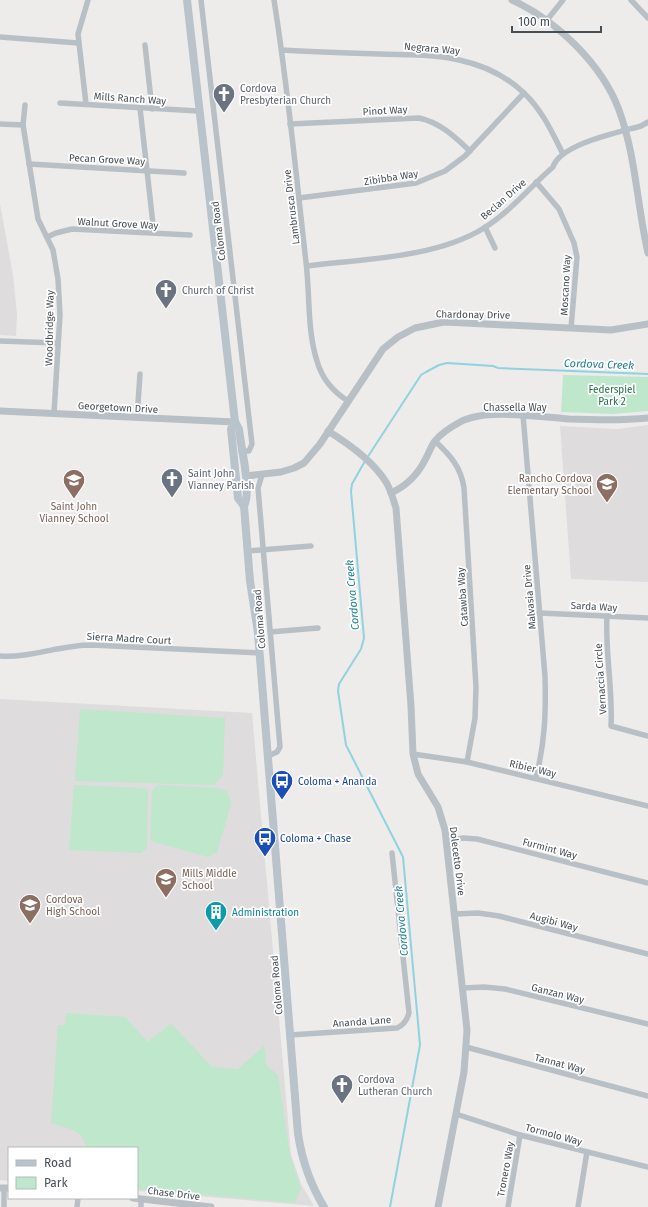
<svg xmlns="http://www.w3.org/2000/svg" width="648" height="1207" font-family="'Fira Sans',sans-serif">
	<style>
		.education { fill: #dfdcdd }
		.green { fill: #bee7cb }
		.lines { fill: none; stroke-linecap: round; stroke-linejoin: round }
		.stream { stroke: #90d3df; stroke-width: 2 }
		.minor { stroke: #b8c0c6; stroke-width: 5.5 }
		.tertiary { stroke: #b8c0c6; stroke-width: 7 }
		.secondary { stroke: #b9c3cb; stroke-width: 8 }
		.labels { text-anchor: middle; stroke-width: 3.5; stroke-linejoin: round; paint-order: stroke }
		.street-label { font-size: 10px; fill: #464f56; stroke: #fff }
		.worship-label { font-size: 10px; fill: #5b616d; stroke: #fff; text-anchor: start }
		.park-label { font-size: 10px; fill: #216d43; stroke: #fff }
		.education-label { font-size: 10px; fill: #785e54; stroke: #fff; text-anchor: start }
		.transit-label { font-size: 10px; fill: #164399; stroke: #fff; text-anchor: start }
		.culture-label { font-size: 10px; fill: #0d838f; stroke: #fff; text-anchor: start }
		.water-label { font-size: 11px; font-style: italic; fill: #1d8092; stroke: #fff }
	</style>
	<rect width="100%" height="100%" fill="#eeebeb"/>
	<g class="education">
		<polygon points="0,204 13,275 17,314 16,336 0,335"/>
		<polygon points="648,425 648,582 571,579 560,426 617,429"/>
		<polygon points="0,699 252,713 291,1154 301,1184 314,1206 137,1191 137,1148 9,1148 9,1181 0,1180"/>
	</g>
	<g class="green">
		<polygon points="563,375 648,377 648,411 612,414 561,412"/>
		<polygon points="80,709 225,718 223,775 214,785 75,781"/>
		<polygon points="74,785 145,788 148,790 147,848 141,853 69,850"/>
		<polygon points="158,785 219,788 228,792 231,804 217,852 208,857 154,842 150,839 152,791"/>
		<path d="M 66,1013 L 125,1017 L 148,1042 L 171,1023 L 212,1067 L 238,1069 L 264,1046 L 267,1066 L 278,1075 L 290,1155 L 301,1189 L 295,1203 L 137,1189 L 137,1148 L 86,1148 C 83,1128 68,1129 51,1123 L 58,1025 L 65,1025 Z"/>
	</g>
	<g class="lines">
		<g class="stream">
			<polyline points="367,458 421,375 426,372 439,365 447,363 493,366 498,368 648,374"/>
			<polyline points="365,461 352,484 351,491 364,638 361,649 339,684 338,691 346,745 403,857 420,1045 390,1207"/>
		</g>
		<g class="minor">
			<polyline points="201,0 252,444 249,451 241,451"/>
			<path d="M 274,0 C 288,87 296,175 306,262 C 310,294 307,330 317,361 C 322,379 332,391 348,401"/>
			<polyline points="631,0 648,18"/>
			<polyline points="547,20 563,0"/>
			<polyline points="0,37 78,43"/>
			<polyline points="145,45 152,109"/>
			<path d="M 282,50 C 314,52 346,53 379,54 C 431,55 483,54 524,93 C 542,110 552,132 563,154"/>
			<polyline points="60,103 198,111"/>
			<polyline points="86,104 78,34 88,0"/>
			<polyline points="25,105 23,125 38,219 53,250 58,279 60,315 54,413"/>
			<polyline points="140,108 154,233"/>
			<polyline points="0,124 23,125"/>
			<path d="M 290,124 L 419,118 C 441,123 454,136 470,151"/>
			<polyline points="29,164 184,173"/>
			<polyline points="536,182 559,209 574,243 577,257 571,328"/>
			<polyline points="299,198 416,183 445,171 465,156 524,93"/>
			<polyline points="485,227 495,248"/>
			<polyline points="47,237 56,233 72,229 190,235"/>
			<path d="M 307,266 C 363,259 436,258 484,228 C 511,211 530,187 553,167 C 560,144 620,132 641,126 L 648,122"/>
			<polyline points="0,341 58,343"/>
			<path d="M 523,415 L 545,676 C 546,712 545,743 536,777"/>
			<polyline points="137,418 140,374"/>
			<path d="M 435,441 C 450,455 461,467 464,488 L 476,687 L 475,718 L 467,762"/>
			<polyline points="262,475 258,488 280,747 277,752 268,756"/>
			<polyline points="248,551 311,546"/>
			<polyline points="539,613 648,618"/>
			<path d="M 607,616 C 605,653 613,689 611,726 L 648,736"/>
			<polyline points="270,632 318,628"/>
			<path d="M 0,656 C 31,658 60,645 91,645 L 259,653"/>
			<polyline points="413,754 467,762 648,806"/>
			<polyline points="447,841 463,838 477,839 648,883"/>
			<polyline points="455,914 478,913 499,916 648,954"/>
			<polyline points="463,988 484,987 505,989 648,1024"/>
			<path d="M 290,1035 L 397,1028 C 404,1025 407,1020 409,1013 L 392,853"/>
			<polyline points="466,1047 648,1096"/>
			<polyline points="456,1114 520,1135 648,1167"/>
			<polyline points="4,1207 4,1188"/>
			<polyline points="77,1207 78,1198"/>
			<polyline points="141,1207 141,1199"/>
			<polyline points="508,1207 520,1135"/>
			<polyline points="578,1207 587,1152"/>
		</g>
		<g class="tertiary">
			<path d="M 512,0 C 556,20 602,64 619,110 C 636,156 637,206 648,253"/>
			<polyline points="0,411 235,422"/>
			<path d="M 328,431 C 349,444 373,461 386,482 C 391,490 393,499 396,508 L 411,706 L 413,754 L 418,774 L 438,807 L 445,830 L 467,1030 L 464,1072 L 438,1207"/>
			<polyline points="246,476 281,472 294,468 304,463 320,444 383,349 398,337 415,328 444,322 611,330 648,324"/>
			<path d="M 391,493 C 406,486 418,474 425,460 C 429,453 431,446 435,441 C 441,433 451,427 460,422 C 486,408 539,417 569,419 C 595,420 621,421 648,418"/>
			<polyline points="0,1188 9,1188"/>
			<polyline points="133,1198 211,1207"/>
		</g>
		<g class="secondary">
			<path d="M 187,0 L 235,422 L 239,429 C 241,449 252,490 244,506"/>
			<path d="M 235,422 L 231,429 L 238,498 L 244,506 L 250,581 L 258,633 L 298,1134 C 302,1160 310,1184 324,1207"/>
		</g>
	</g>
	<defs>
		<g id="church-pin" transform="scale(1.15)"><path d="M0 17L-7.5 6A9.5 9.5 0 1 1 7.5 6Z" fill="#6b7280" stroke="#fff"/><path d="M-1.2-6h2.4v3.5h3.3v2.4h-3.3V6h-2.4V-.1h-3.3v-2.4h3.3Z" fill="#fff"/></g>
		<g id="school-pin" transform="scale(1.15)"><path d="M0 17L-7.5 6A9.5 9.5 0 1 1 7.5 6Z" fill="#8d6e63" stroke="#fff"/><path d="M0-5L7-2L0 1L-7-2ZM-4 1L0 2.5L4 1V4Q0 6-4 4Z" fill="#fff"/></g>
		<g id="bus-pin" transform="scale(1.15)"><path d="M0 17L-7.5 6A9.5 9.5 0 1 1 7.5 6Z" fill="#1a4fb4" stroke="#fff"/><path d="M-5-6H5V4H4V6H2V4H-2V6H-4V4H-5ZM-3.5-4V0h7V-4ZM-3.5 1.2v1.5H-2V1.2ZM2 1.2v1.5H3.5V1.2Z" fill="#fff"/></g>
		<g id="building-pin" transform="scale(1.15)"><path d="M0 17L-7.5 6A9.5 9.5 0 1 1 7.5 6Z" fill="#0f9aa8" stroke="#fff"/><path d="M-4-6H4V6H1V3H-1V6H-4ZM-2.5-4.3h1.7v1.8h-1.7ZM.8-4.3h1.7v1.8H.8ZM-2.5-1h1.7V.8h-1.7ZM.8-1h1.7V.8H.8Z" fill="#fff"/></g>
	</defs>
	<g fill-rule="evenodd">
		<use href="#church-pin" x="224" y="94"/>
		<use href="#church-pin" x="166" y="290"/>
		<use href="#church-pin" x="172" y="479"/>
		<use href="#school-pin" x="74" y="480"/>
		<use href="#school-pin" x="607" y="484"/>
		<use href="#bus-pin" x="282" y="781"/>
		<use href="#bus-pin" x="265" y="838"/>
		<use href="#school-pin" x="166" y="879"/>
		<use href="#school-pin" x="30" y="905"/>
		<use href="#building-pin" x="216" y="912"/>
		<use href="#church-pin" x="342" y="1085"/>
	</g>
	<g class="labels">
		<g class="street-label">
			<text transform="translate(432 48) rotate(5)" y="4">Negrara Way</text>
			<text transform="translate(130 98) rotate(4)" y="4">Mills Ranch Way</text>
			<text transform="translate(385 110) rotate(-3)" y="4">Pinot Way</text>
			<text transform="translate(107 159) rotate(3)" y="4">Pecan Grove Way</text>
			<text transform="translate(391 177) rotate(-9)" y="4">Zibibba Way</text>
			<text transform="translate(503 199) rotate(-41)" y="4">Beclan Drive</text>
			<text transform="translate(291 207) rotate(-97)" y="4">Lambrusca Drive</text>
			<text transform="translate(118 223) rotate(3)" y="4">Walnut Grove Way</text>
			<text transform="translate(218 231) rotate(-97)" y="4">Coloma Road</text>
			<text transform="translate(565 285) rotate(-87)" y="4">Moscano Way</text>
			<text transform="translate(473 314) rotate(1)" y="4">Chardonay Drive</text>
			<text transform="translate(49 328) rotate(-89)" y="4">Woodbridge Way</text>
			<text transform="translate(118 407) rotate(3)" y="4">Georgetown Drive</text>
			<text x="515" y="411">Chassella Way</text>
			<text transform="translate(462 597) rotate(-94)" y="4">Catawba Way</text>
			<text transform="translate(529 597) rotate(-95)" y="4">Malvasia Drive</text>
			<text transform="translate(594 606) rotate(3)" y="4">Sarda Way</text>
			<text transform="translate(259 619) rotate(-95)" y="4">Coloma Road</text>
			<text transform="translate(129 638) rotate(3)" y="4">Sierra Madre Court</text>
			<text transform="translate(600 679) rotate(-94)" y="4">Vernaccia Circle</text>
			<text transform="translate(533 768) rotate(13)" y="4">Ribier Way</text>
			<text transform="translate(550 848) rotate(15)" y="4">Furmint Way</text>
			<text transform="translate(458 861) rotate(83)" y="4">Dolecetto Drive</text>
			<text transform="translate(554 921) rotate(15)" y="4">Augibi Way</text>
			<text transform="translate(276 985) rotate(-95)" y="4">Coloma Road</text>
			<text transform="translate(558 993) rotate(14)" y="4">Ganzan Way</text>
			<text transform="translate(362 1021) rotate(-4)" y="4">Ananda Lane</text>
			<text transform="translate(560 1063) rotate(15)" y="4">Tannat Way</text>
			<text transform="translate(554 1134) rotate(15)" y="4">Tormolo Way</text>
			<text transform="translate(505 1169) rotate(-80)" y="4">Tronero Way</text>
			<text transform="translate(174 1193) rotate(7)" y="4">Chase Drive</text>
		</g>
		<g class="worship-label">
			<text x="240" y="92">Cordova<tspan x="240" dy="12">Presbyterian Church</tspan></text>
			<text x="182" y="294">Church of Christ</text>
			<text x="188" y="477">Saint John<tspan x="188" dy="12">Vianney Parish</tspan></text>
			<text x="358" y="1083">Cordova<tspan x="358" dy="12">Lutheran Church</tspan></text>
		</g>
		<g class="park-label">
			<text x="612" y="393">Federspiel<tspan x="612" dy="12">Park 2</tspan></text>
		</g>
		<g class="education-label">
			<text x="592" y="482" text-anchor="end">Rancho Cordova<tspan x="592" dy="12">Elementary School</tspan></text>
			<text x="74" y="510" text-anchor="middle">Saint John<tspan x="74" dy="12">Vianney School</tspan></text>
			<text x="182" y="877">Mills Middle<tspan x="182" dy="12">School</tspan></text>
			<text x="46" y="903">Cordova<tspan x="46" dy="12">High School</tspan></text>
		</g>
		<g class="transit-label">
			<text x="298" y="785">Coloma + Ananda</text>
			<text x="280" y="842">Coloma + Chase</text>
		</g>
		<g class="culture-label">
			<text x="232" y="916">Administration</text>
		</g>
		<g class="water-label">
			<text transform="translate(599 364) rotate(2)" y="4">Cordova Creek</text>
			<text transform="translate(352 595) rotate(-95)" y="4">Cordova Creek</text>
			<text transform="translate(401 921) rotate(-95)" y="4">Cordova Creek</text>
		</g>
	</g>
	<rect x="8" y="1147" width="130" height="52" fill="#ffffff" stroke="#b5b9bb"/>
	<rect x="16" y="1160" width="20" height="6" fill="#b9c3cb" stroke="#b5b9bb"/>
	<text x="44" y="1167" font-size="12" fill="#464f56">Road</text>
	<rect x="16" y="1177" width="20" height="12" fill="#bee7cb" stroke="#b5b9bb"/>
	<text x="44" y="1187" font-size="12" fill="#464f56">Park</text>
	<path d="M512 26v6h89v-6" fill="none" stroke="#464f56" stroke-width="2"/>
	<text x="518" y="26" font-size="12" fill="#464f56" stroke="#ffffff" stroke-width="3" paint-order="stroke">100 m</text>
</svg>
